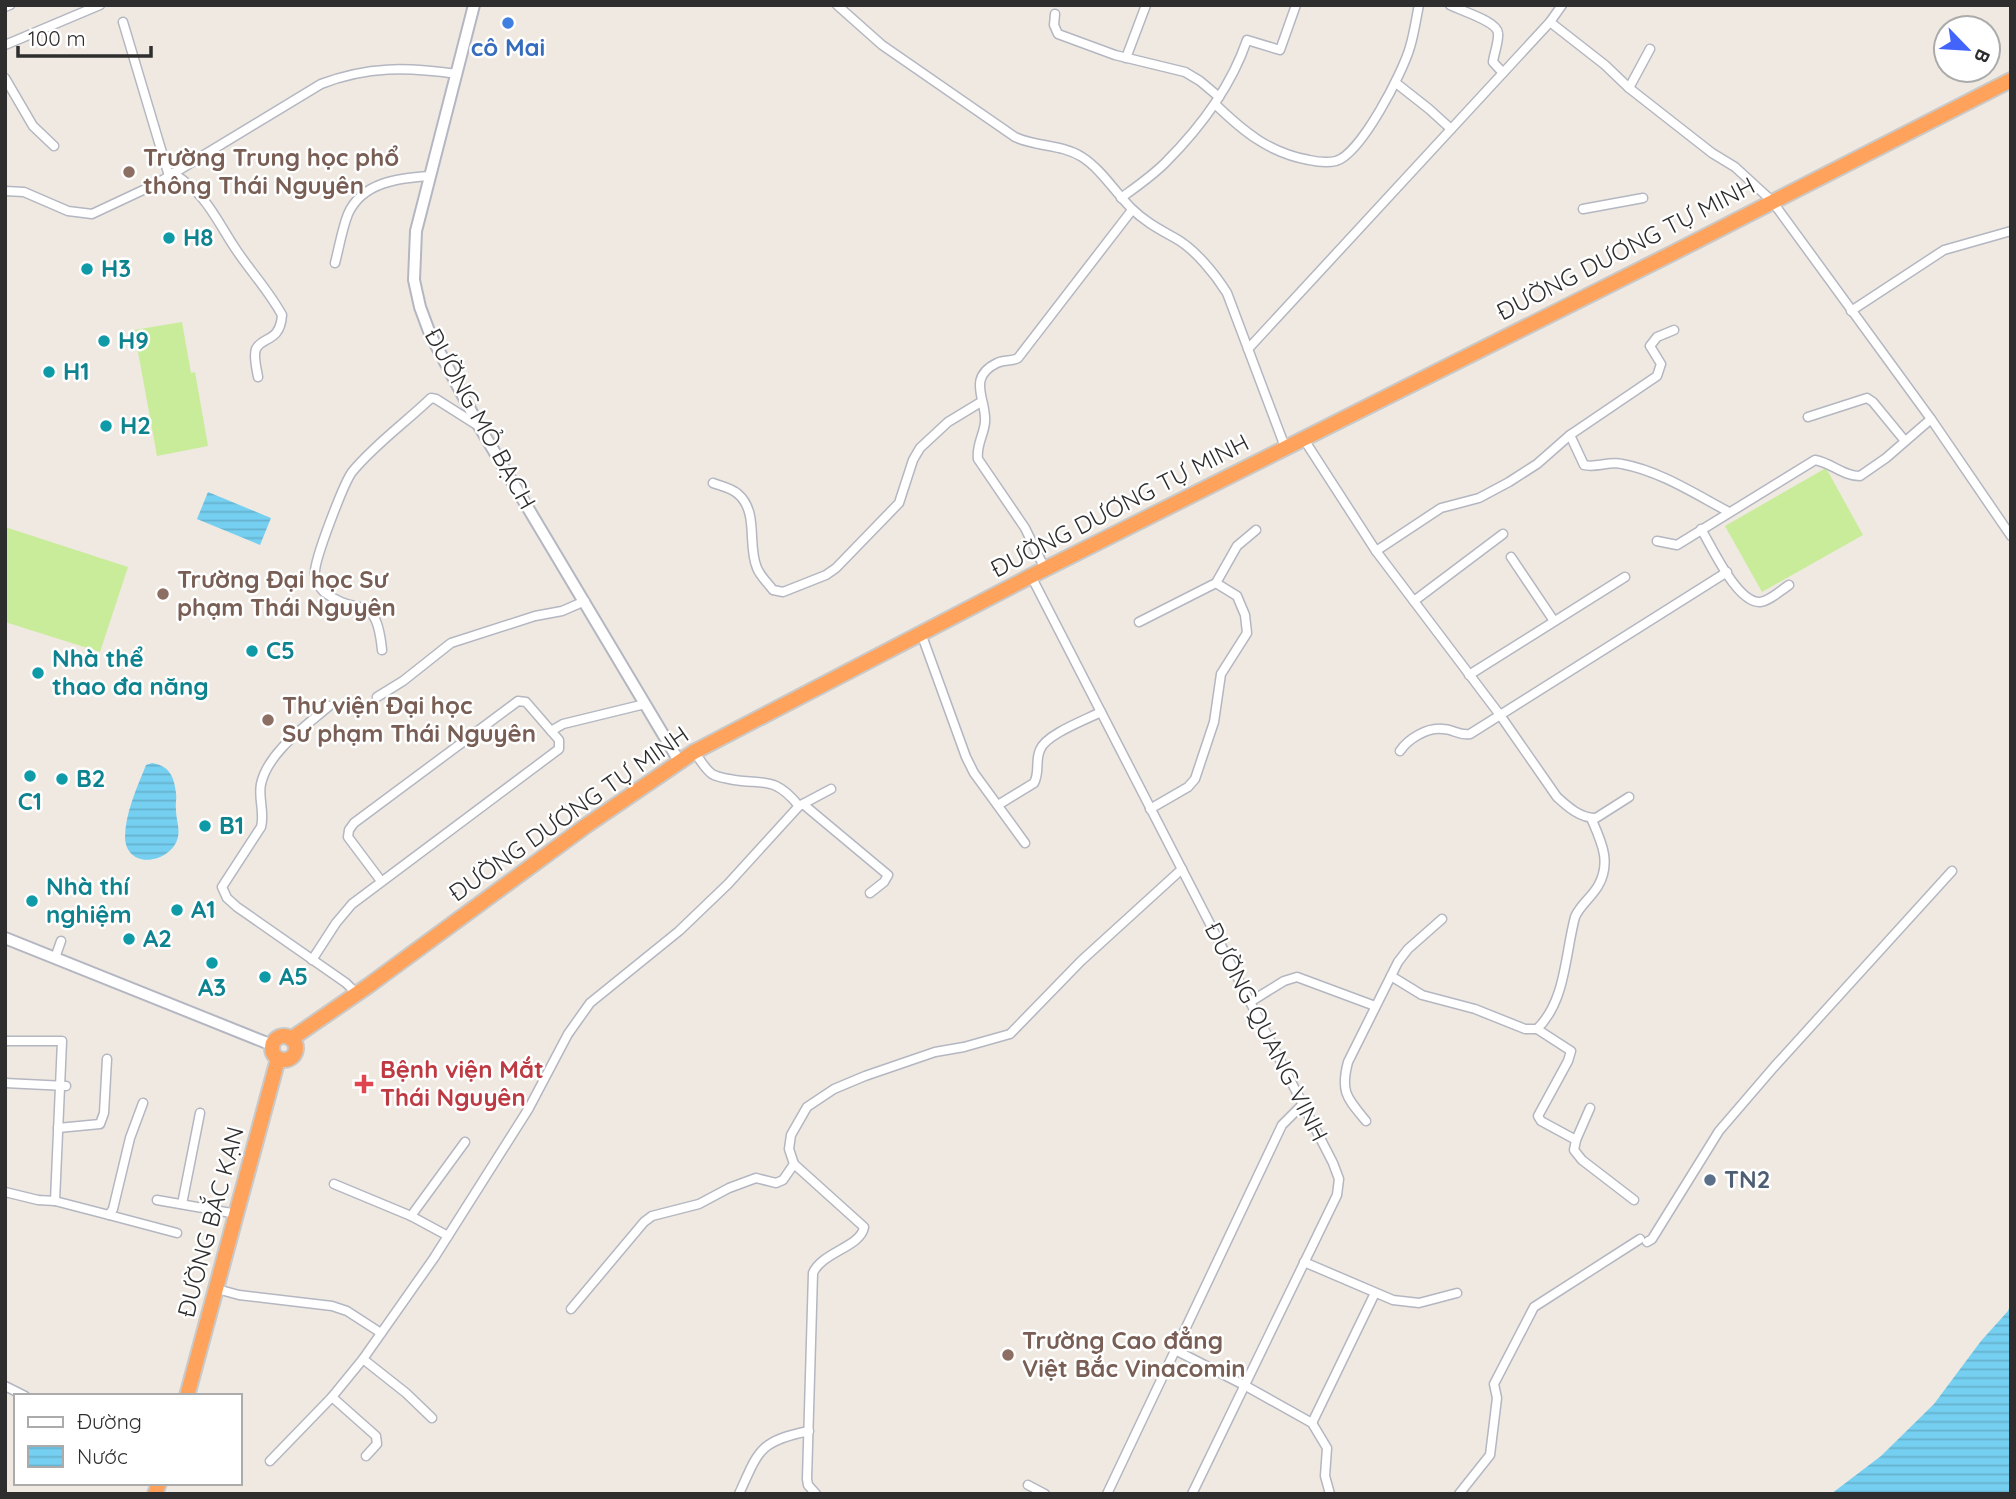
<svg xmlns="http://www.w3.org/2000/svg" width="2016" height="1499" font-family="Quicksand,sans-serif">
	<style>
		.pitch { fill: #c9ec9a }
		.water { fill: url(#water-rules) }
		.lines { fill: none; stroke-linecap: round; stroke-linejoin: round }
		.street-casing { stroke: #b4b7c1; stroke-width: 11 }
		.secondary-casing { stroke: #b4b7c1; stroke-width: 14 }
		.highway-casing { stroke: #c9c9c9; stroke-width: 18 }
		.street { stroke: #fff; stroke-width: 8 }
		.secondary { stroke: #fff; stroke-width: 10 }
		.highway { stroke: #ffa35c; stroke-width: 14 }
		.shop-dot { fill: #3f7fe0; stroke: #fff; stroke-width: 2.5 }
		.education-dot { fill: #8d6e63; stroke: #fff; stroke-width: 2.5 }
		.culture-dot { fill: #0f9aa8; stroke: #fff; stroke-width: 2.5 }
		.health-dot { fill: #e0444e; stroke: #fff; stroke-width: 2.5 }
		.service-dot { fill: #5c6f8a; stroke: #fff; stroke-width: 2.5 }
		.labels { text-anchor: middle; stroke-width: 5; stroke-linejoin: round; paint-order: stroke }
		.shop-label { font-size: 24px; font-weight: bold; fill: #366cbe; stroke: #fff }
		.education-label { font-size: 24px; font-weight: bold; fill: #785e54; stroke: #fff; text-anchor: start }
		.culture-label { font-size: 24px; font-weight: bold; fill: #0d838f; stroke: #fff; text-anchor: start }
		.street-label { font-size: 24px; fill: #2e2e2e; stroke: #fff }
		.health-label { font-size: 24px; font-weight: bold; fill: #be3a42; stroke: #fff; text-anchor: start }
		.service-label { font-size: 24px; font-weight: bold; fill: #4e5e75; stroke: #fff; text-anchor: start }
	</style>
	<defs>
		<pattern id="water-rules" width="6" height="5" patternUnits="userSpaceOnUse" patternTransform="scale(1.75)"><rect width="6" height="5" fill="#75cff0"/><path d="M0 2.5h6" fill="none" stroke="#66b2ce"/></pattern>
	</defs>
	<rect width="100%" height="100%" fill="#efe9e1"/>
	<g class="pitch">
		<polygon points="182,322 191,373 195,372 208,446 157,456 134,330"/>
		<polygon points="1826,468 1863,535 1762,592 1725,526"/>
		<polygon points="5,527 128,567 100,652 5,622"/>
	</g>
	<g class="water">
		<polygon points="208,492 271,518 260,545 197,519"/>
		<path d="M 152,763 C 170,766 174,777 176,793 C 177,799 175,804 176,810 C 176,819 180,828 178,837 C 172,863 127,871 125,838 C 125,813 137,788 146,765 Z"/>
		<polygon points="2011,1303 2011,1494 1831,1494 1881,1456 1934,1404 1981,1341 2008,1311"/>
	</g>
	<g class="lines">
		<g class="street-casing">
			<g id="street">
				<path d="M 837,5 L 882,45 L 1015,137 C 1036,147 1062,144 1082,157 C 1101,169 1115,192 1131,208 C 1144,221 1159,229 1175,238 C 1195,249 1215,274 1227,293 L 1285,447"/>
				<path d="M 1450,5 C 1461,11 1497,21 1498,33 C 1499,42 1494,53 1493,62 L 1503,73"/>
				<polyline points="5,7 10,5"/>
				<polyline points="1055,14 1054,25 1058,34 1115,55 1185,72 1200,81 1219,97"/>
				<polyline points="123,22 169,176"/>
				<polyline points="1550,22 1605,65 1629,88 1712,153 1735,167 1772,201 1931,419 2011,536"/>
				<polyline points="5,45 100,5"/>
				<polyline points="1126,58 1146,5"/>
				<polyline points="5,78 33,126 54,146"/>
				<polyline points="1396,83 1429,109 1451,129"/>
				<polyline points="1629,88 1650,49"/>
				<path d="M 1215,104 C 1243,131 1269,153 1309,160 C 1318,162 1327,163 1336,161 C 1361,154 1403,72 1410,47 C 1414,34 1416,19 1419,5"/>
				<path d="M 173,173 C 207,195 214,216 235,248 C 250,271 269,291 282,315 C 280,343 262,336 256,349 C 253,356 257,370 258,377"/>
				<path d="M 5,191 L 24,192 L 68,211 L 92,214 L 156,184 L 321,84 C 368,66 407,67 457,74"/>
				<path d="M 1121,198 C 1136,187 1152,176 1165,163 C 1199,129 1231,87 1247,40 L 1280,50 L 1296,5"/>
				<polyline points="1583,209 1643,198"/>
				<path d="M 335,263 C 339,248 342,229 348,214 C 362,182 399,178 430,176"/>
				<polyline points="1851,311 1944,250 2011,231"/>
				<polyline points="1248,349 1550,22 1562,5"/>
				<polyline points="1808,417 1867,398 1873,402 1905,441"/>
				<path d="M 1570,435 L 1584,465 C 1596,468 1609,461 1622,464 C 1660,471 1695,494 1729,512"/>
				<path d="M 1303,438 L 1376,551 L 1500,715 L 1557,797 C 1568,807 1580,818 1596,818 L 1629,797"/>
				<path d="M 713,483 C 721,486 732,488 738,494 C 759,512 747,545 757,568 C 760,576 768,583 773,590 L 783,592 L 826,575 L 836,568 L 899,503 L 913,460 L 920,448 L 948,422 L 981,402"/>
				<path d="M 1701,529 C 1712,547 1737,603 1760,602 C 1770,601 1781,590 1789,585"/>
				<path d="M 1657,541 L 1677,545 L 1815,460 C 1832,463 1843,476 1860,476 L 1886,458 L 1931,419"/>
				<polyline points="1376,551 1441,508 1479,498 1509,482 1537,464 1570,435 1657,376 1661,364 1650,346 1657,337 1674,330"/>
				<polyline points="1511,557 1554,621"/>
				<path d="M 1045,569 L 1025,528 L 978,459 C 976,445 984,435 985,422 C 987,400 966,378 997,363 C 1005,359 1011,362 1018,358 L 1132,210"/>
				<polyline points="1031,576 1333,1163 1339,1179 1337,1195 1192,1494"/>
				<polyline points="1414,601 1503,534"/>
				<polyline points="1139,622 1216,583 1237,546 1256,530"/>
				<polyline points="921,633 966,757 974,773 1025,843"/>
				<path d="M 382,650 C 376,590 359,619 324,592 C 319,587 315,580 315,573 C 314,560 344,483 352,472 C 375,444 405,423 431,398 L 436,399 L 477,425"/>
				<polyline points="1469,675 1625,577"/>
				<polyline points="377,697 403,681 451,643 535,616 562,611 585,601"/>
				<path d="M 329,706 C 306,726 268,752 261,784 C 258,798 265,813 261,827 L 222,887 L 227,898 L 237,907 L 346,983 L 357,994"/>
				<polyline points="551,731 563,724 645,704"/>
				<path d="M 1400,751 C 1408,739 1427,727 1443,729 C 1453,729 1459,736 1470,734 L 1727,572"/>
				<path d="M 694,752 C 700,759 705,769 712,774 C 717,777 724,778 729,779 C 763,786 773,774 799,806"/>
				<polyline points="803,804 888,875 884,882 870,893"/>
				<path d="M 998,805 L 1034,783 C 1040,772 1035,761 1040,750 C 1045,735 1085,720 1101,712"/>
				<polyline points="1150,809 1188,787 1195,779 1214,722 1221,674 1247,633 1245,615 1237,596 1216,583"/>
				<polyline points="55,958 61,941"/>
				<polyline points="312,960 336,923 352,904 559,749 559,740 526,702 518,701 510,707 354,823 349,830 348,837 381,881"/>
				<path d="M 1391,976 L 1422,995 L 1475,1009 L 1525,1029 L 1537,1029 C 1566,1001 1565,954 1575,917 C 1580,905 1591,898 1598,886 C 1612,862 1601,841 1591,818"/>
				<polyline points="1250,1002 1284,981 1297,977 1375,1006"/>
				<polyline points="1537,1029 1571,1051 1568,1061 1538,1116 1541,1121 1576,1140"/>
				<polyline points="5,1041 62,1041 55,1201"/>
				<polyline points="5,1083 66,1086"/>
				<polyline points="1590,1108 1576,1140 1574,1150 1582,1160 1634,1200"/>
				<path d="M 1366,1121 C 1347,1098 1340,1092 1348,1062 L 1398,962 L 1408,949 L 1442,919"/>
				<polyline points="58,1128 100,1124 104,1113 107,1059"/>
				<polyline points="334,1184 411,1216 448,1236"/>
				<polyline points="5,1192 38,1200 55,1201 109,1215 113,1209 130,1138 143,1103"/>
				<polyline points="157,1200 237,1214"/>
				<polyline points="182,1204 200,1113"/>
				<polyline points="109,1215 177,1233"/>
				<polyline points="411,1216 465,1142"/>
				<polyline points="1647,1242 1652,1239 1719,1131 1774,1067 1952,871"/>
				<polyline points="1304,1262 1393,1300 1419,1303 1457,1293"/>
				<polyline points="217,1289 239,1295 332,1306 347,1311 381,1333"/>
				<polyline points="571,1309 644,1222 652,1216 699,1204 729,1188 756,1178 776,1183 783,1180 794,1164"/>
				<polyline points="1175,1350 1244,1385 1312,1423 1327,1448 1325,1476 1330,1494"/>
				<polyline points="363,1359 406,1393 432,1418"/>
				<polyline points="5,1386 25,1396"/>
				<polyline points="332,1397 376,1436 377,1444 366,1456"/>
				<polyline points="1312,1423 1375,1293"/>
				<polyline points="270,1461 332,1397 363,1359 434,1258 529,1108 568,1034 590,1003 679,931 728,884 799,806 831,789"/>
				<polyline points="1028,1485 1045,1494"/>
				<path d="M 739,1494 C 759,1450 759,1441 809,1431"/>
				<path d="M 816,1494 L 808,1485 L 807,1479 L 813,1273 C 822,1252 861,1247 864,1227 L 794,1164 L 789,1149 L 791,1135 L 807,1107 L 834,1089 L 865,1076 L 935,1052 L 964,1047 L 1010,1034 L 1081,961 L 1182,869"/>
				<polyline points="1107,1494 1282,1125 1303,1104"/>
				<polyline points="1459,1494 1490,1455 1497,1398 1494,1384 1534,1307 1640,1239"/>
			</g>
		</g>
		<g class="secondary-casing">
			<g id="secondary">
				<polyline points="474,5 416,231 414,280 420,307 430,334 479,426 679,761"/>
				<polyline points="5,938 272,1045"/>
			</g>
		</g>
		<g class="highway-casing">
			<g id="highway">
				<circle cx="284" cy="1048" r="12"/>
				<polyline points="291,1039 368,986 587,825 694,752 1031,576 1669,255 2011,80"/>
				<polyline points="187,1396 278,1059"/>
				<polyline points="155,1494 159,1483"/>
			</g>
		</g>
		<use href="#street" class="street"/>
		<use href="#secondary" class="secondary"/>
		<use href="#highway" class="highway"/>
	</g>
	<circle class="shop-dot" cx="508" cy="23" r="7"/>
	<g class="education-dot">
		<circle cx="129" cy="172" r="7"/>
		<circle cx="163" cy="594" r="7"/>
		<circle cx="268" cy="720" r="7"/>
		<circle cx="1008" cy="1355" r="7"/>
	</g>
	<g class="culture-dot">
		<circle cx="169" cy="238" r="7"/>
		<circle cx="87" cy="269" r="7"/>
		<circle cx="104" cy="341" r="7"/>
		<circle cx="49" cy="372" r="7"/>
		<circle cx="106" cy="426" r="7"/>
		<circle cx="252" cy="651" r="7"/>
		<circle cx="38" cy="673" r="7"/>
		<circle cx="30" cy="776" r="7"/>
		<circle cx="62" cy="779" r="7"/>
		<circle cx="205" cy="826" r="7"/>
		<circle cx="32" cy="901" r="7"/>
		<circle cx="177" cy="910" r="7"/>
		<circle cx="129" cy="939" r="7"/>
		<circle cx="212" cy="963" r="7"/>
		<circle cx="265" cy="977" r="7"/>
	</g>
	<path class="health-dot" d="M360.5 1073.5h7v7h7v7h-7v7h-7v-7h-7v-7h7z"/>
	<circle class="service-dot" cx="1710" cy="1180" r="7"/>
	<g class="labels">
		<g class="shop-label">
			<text x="508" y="56">cô Mai</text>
		</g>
		<g class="education-label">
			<text x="143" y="166">Trường Trung học phổ<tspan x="143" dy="28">thông Thái Nguyên</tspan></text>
			<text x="177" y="588">Trường Đại học Sư<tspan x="177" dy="28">phạm Thái Nguyên</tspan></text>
			<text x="282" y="714">Thư viện Đại học<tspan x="282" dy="28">Sư phạm Thái Nguyên</tspan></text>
			<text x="1022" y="1349">Trường Cao đẳng<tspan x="1022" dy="28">Việt Bắc Vinacomin</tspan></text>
		</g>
		<g class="culture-label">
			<text x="183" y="246">H8</text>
			<text x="101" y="277">H3</text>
			<text x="118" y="349">H9</text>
			<text x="63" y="380">H1</text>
			<text x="120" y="434">H2</text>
			<text x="266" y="659">C5</text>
			<text x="52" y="667">Nhà thể<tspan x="52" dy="28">thao đa năng</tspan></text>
			<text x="76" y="787">B2</text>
			<text x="30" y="810" text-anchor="middle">C1</text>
			<text x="219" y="834">B1</text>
			<text x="46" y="895">Nhà thí<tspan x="46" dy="28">nghiệm</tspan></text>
			<text x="191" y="918">A1</text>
			<text x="143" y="947">A2</text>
			<text x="279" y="985">A5</text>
			<text x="212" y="996" text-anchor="middle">A3</text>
		</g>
		<g class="street-label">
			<text transform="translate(1626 249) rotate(-27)" y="8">ĐƯỜNG DƯƠNG TỰ MINH</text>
			<text transform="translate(480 419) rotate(61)" y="8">ĐƯỜNG MỎ BẠCH</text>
			<text transform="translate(1120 506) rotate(-27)" y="8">ĐƯỜNG DƯƠNG TỰ MINH</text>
			<text transform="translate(569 814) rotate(-35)" y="8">ĐƯỜNG DƯƠNG TỰ MINH</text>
			<text transform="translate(1266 1032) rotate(63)" y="8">ĐƯỜNG QUANG VINH</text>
			<text transform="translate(211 1222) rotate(-75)" y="8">ĐƯỜNG BẮC KẠN</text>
		</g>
		<g class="health-label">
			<text x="380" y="1078">Bệnh viện Mắt<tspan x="380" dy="28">Thái Nguyên</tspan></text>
		</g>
		<g class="service-label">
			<text x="1724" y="1188">TN2</text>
		</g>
	</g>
	<rect width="2016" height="1499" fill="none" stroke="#2e2e2e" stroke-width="14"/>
	<rect x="14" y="1394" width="228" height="91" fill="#ffffff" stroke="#ababab" stroke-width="2"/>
	<rect x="28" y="1417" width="35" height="10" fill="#ffffff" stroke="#ababab" stroke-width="2"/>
	<text x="77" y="1429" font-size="21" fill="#2e2e2e">Đường</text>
	<rect x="28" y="1446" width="35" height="21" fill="url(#water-rules)" stroke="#ababab" stroke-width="2"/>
	<text x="77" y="1464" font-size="21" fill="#2e2e2e">Nước</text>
	<g transform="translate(1967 49) rotate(115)"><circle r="33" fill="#ffffff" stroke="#ababab" stroke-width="2"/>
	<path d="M0-5L12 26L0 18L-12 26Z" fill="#4264fb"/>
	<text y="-10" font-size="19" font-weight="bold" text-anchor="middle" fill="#2e2e2e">B</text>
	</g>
	<path d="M18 46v10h133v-10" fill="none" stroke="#2e2e2e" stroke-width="3.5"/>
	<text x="28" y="46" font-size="21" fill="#2e2e2e" stroke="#ffffff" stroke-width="5" paint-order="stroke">100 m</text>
</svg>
